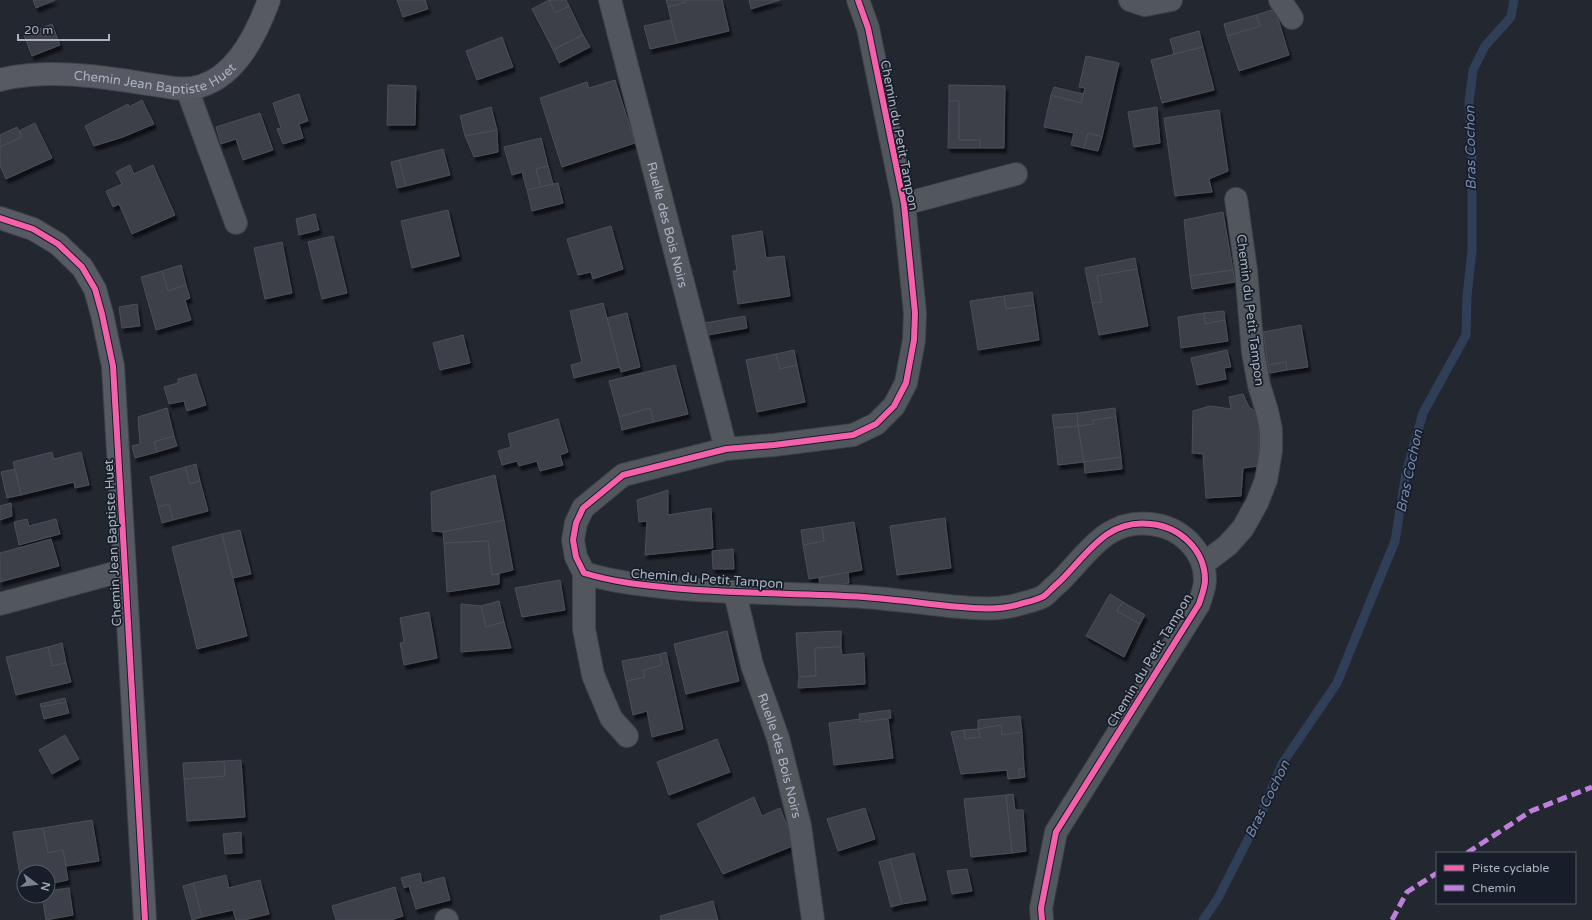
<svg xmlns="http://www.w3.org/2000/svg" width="1592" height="920" font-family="'Varela Round',sans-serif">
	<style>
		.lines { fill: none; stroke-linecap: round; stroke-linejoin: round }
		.stream { stroke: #303f58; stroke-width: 9 }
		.building { fill: #3d4148; stroke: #4a4f58; filter: url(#shadow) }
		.street-casing { stroke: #3f4249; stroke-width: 24 }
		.secondary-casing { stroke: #40444d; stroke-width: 24 }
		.street { stroke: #52575e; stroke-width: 22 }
		.secondary { stroke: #575a63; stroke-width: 22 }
		.quiet { stroke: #c07fdc; stroke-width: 5; stroke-dasharray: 10 5; stroke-linecap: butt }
		.cycleway-casing { stroke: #171e29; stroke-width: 8 }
		.cycleway { stroke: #f560ab; stroke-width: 6 }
		.labels { text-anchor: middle; stroke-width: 3.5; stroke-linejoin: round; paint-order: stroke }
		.street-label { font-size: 13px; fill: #abb3c3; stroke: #171e29 }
		.water-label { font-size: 14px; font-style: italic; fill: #7388ac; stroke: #171e29 }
	</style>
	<defs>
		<filter id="shadow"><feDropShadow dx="2.5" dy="4.5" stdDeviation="1" flood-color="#0009"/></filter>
	</defs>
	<rect width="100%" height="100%" fill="#232730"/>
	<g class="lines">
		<polyline class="stream" points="1203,920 1218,898 1262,812 1282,764 1337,683 1395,541 1406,473 1423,413 1466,335 1467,296 1472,251 1472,157 1469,102 1473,70 1485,46 1511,17 1514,0"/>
	</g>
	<g class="building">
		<polygon points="33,0 55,0 36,8"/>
		<polygon points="397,0 425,0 428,9 403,17"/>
		<polygon points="549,0 566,0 569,6 555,13"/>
		<polygon points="549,0 555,13 569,6 583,35 553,50 532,9"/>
		<polygon points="666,0 686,0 686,2 668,7"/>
		<polygon points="686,0 722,0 729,31 677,43 668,7 686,2"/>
		<polygon points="749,0 780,0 751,9"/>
		<polygon points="1275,9 1289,55 1239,71 1227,36 1260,26 1256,15"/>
		<polygon points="1256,15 1260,26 1227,36 1224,24"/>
		<polygon points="671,20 677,43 650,49 644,26"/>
		<polygon points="52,24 60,45 32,56 24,35"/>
		<polygon points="1199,31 1203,47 1174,54 1170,39"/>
		<polygon points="583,35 590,47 559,63 553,50"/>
		<polygon points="502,37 513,67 477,80 466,51"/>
		<polygon points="1203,47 1214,90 1162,103 1151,60"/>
		<polygon points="1086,56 1119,63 1102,137 1088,133 1084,148 1071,145 1074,133 1044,127 1051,95 1081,103 1085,88 1079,87"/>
		<polygon points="615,80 635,143 562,167 540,98 587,82 589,88"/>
		<polygon points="388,85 416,86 415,125 387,125"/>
		<polygon points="949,85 1005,86 1004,148 980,148 980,140 959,140 959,101 949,101"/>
		<polygon points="1054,87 1083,94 1081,103 1051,95"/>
		<polygon points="299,94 308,121 299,124 303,138 283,144 277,129 281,128 273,103"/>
		<polygon points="142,100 154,124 123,137 94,146 85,126 128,104 129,107"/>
		<polygon points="949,101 959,101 959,140 980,140 980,148 948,148"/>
		<polygon points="491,107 497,130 465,136 460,116"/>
		<polygon points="1157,107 1160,143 1134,147 1128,112"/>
		<polygon points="1219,110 1228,171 1209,179 1212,192 1175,196 1164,118"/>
		<polygon points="260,113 273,150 243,160 236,139 221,144 216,127"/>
		<polygon points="35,123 52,158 6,179 0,166 0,147 22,137 19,131"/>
		<polygon points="17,127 22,137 0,147 0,135"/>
		<polygon points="497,130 498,152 474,157 465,136"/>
		<polygon points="1088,133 1102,137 1098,151 1084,148"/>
		<polygon points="541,138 548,166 536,169 541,187 527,190 522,172 512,175 504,147"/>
		<polygon points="443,149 450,175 406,186 399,160"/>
		<polygon points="399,160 406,186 397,188 391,162"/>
		<polygon points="130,165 134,174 153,165 175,215 132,234 119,204 113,207 106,191 122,184 116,172"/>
		<polygon points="548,166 553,184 541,187 536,169"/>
		<polygon points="558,183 563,203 532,211 527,190"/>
		<polygon points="448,210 459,256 412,268 401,221"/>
		<polygon points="1223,212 1233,270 1190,276 1184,220"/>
		<polygon points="315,214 319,230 299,235 296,219"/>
		<polygon points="611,226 623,269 593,279 591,272 578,275 567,239"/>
		<polygon points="762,231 766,258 784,256 790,296 738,304 733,271 737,271 732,236"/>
		<polygon points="333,236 347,293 322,299 308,242"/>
		<polygon points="282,242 292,293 265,299 254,248"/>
		<polygon points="1135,258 1137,269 1097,276 1102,302 1092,303 1085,268"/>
		<polygon points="181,265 186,285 168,291 162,271"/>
		<polygon points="1137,269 1148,326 1099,335 1092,303 1102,302 1097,276"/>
		<polygon points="1233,270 1235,282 1192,289 1190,276"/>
		<polygon points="162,271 168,291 186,285 190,298 185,300 191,320 156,330 141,277"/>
		<polygon points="1032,292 1034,305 1006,309 1004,296"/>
		<polygon points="1004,296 1006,309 1034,305 1039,340 978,350 970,301"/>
		<polygon points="603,303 620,367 574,378 571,365 582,362 570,311"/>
		<polygon points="137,304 140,326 122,328 119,307"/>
		<polygon points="1224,311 1225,320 1205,324 1204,313"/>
		<polygon points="627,313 640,367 621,372 607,318"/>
		<polygon points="1204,313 1205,324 1225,320 1228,341 1181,348 1178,317"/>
		<polygon points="745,316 747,328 708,335 705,323"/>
		<polygon points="1301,325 1308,367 1287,370 1286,362 1268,365 1263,332"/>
		<polygon points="463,335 470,363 440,370 433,343"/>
		<polygon points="794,350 797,365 780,369 776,354"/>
		<polygon points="1227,350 1231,367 1224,368 1226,379 1197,385 1191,358"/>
		<polygon points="776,354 780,369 797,365 805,402 757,412 746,360"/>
		<polygon points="1286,362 1287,370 1270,373 1268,365"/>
		<polygon points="675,365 688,414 654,422 650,408 619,417 609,381"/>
		<polygon points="196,374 206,405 187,411 184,401 169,404 164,387 178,383 178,379"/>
		<polygon points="1243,394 1249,407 1259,414 1259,466 1243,468 1241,496 1206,498 1203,454 1192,453 1193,411 1210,406 1231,409 1229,397"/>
		<polygon points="167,408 174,436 154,442 157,452 135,458 132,446 140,444 138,417"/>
		<polygon points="650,408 654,422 622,430 619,417"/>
		<polygon points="1115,408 1116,417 1093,420 1094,424 1078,426 1077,413"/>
		<polygon points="1077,413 1078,426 1054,428 1052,415"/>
		<polygon points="1116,417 1121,457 1084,462 1078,426 1094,424 1093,420"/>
		<polygon points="558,419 568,452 560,455 563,465 540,471 537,461 519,466 517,461 502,465 498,451 511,447 508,434"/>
		<polygon points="1078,426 1084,462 1058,465 1054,428"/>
		<polygon points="174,436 177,446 157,452 154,442"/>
		<polygon points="52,452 54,459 81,452 89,485 75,488 74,482 21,495 13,462"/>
		<polygon points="1121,457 1122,469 1085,473 1084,462"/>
		<polygon points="196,464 200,481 190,484 185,467"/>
		<polygon points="185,467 190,484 200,481 208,511 173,520 169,504 158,507 150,477"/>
		<polygon points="15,469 21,495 7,498 1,472"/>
		<polygon points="495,475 504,520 443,532 432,531 431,492"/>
		<polygon points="668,490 668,515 711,508 713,548 645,555 647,521 639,522 637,500"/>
		<polygon points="11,503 12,516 0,520 0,506"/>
		<polygon points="169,504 173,520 162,523 158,507"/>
		<polygon points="945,518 951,568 897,575 890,526"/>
		<polygon points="27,519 29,526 56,519 60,534 19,545 14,522"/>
		<polygon points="504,520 513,570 492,575 488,541 444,543 443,532"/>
		<polygon points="854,522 862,570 809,579 803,545 824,541 822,527"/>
		<polygon points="822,527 824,541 803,545 801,530"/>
		<polygon points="240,530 251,574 233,578 222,534"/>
		<polygon points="222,534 247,636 197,649 172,547"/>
		<polygon points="51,539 59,566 0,582 0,553"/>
		<polygon points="488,541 492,575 499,574 499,584 447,592 444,543"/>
		<polygon points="733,549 734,569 713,569 712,551"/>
		<polygon points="848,572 849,583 820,588 819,578"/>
		<polygon points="560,580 565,610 522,617 515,588"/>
		<polygon points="1110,594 1123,602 1117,611 1140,624 1124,657 1086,636"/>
		<polygon points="499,601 504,622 486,627 481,606"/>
		<polygon points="1123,602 1145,615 1140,624 1117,611"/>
		<polygon points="461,604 481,606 486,627 504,622 511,648 461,652"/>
		<polygon points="429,612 437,658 404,665 400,643 404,642 400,618"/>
		<polygon points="727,631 739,681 686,694 674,644"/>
		<polygon points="841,631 841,647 815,648 816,676 799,677 796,633"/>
		<polygon points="62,643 66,663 52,666 48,647"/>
		<polygon points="48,647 52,666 66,663 71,682 16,695 6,657"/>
		<polygon points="841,647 842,655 864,653 865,684 798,688 799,677 816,676 815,648"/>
		<polygon points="666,652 683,729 652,737 647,711 633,715 626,681 645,677 643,670 662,665 660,654"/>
		<polygon points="660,654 662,665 643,670 645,677 626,681 622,661"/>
		<polygon points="65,698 66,702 41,707 40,704"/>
		<polygon points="66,702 69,713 44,719 41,707"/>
		<polygon points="890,710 891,718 860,722 859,714"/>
		<polygon points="1020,716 1022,732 1002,735 1001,725 978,729 978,720"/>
		<polygon points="860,719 860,722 888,719 893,758 834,765 829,723"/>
		<polygon points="1001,725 1002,735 1022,732 1024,768 1019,769 1019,778 1008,779 1007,770 961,774 951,732 964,730 965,739 980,737 978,729"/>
		<polygon points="978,729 980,737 965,739 964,730"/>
		<polygon points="65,735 79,759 52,774 39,750"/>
		<polygon points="717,739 730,772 669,795 657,762"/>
		<polygon points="241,760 245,817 187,821 184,779 225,776 224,761"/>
		<polygon points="224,761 225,776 184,779 183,763"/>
		<polygon points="1024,768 1025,777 1019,778 1019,769"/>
		<polygon points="1013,794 1015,810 1023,810 1026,851 1012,853 1006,795"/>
		<polygon points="1006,795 1012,853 971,857 964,799"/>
		<polygon points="754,797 762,816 780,808 795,845 723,874 697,824"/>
		<polygon points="865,808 875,839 838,851 827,819"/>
		<polygon points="92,820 99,861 66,866 63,850 48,853 43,828"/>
		<polygon points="43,828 48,853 63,850 68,880 48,884 48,872 24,872 24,887 22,888 13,832"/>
		<polygon points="241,832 242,853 225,854 223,834"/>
		<polygon points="914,853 926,900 902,904 890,859"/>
		<polygon points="890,859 902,904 891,907 879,862"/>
		<polygon points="967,869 972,891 952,894 947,871"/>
		<polygon points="420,873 422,883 444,877 450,900 416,909 409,886 404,888 401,878"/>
		<polygon points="226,875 229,888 260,880 269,914 244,920 236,920 233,910 202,917 193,883"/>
		<polygon points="193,883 202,917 192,920 183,886"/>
		<polygon points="395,887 403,916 391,920 336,920 332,906"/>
		<polygon points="69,888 73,915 46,920 42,896 48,896 48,891"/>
		<polygon points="713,901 718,920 661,920 660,916"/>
	</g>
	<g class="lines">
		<g class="street-casing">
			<g id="street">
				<path id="s1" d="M 610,0 L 726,449"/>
				<path d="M 858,0 L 868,28 L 904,204 L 915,313 L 914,340 L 906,383 L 894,406 L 876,424 L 853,435 L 774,445 L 726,449 L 623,475 L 583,508 L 576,523 L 573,540 L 576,557 L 584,573 C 613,582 642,585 672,588 C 736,594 800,593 864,597 C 892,599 921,603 949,606 C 972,608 998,611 1020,604 C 1027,602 1037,600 1044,596 C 1048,593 1053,587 1057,584 C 1086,557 1105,518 1151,524 C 1180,527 1205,550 1205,580 C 1205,588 1201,597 1199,604 L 1056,832 L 1041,908 L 1042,920"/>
				<polyline points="1130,0 1145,5 1171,0"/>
				<polyline points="1280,0 1292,18"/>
				<polyline points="187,89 236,223"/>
				<polyline points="904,204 1016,174"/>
				<polyline points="1203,564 1228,545 1243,528 1257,503 1266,480 1271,451 1271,430 1267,411 1259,385 1253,352 1246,270 1236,199"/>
				<polyline points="584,573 584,629 593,675 611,718 627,736"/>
				<path id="s2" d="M 735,593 L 752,665 L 778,738 L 800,826 L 813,920"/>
				<polyline points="0,604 125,570"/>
				<polyline points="446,920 447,920"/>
			</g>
		</g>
		<g class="secondary-casing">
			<g id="secondary">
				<path id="s3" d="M 0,80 C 10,77 20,76 30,75 C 79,71 126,81 174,88 C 183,89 192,89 201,86 C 237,75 257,33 269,0"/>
				<polyline points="0,218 33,229 58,244 82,267 95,289 102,314 113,366 125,570 145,920"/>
			</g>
		</g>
		<use href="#street" class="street"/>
		<use href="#secondary" class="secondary"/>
		<g class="quiet">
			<polyline points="1467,853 1531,811 1592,787"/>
			<polyline points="1392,920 1407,892 1437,873"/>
		</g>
		<g class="cycleway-casing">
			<g id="cycleway">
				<path d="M 858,0 L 868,28 L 904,204 L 915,313 L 914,340 L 906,383 L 894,406 L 876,424 L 853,435 L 774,445 L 726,449 L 623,475 L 583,508 L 576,523 L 573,540 L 576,557 L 584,573 C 613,582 642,585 672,588 C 736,594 800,593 864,597 C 892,599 921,603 949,606 C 972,608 998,611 1020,604 C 1027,602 1037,600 1044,596 C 1048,593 1053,587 1057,584 C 1086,557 1105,518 1151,524 C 1180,527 1205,550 1205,580 C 1205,588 1201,597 1199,604 L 1056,832 L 1041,908 L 1042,920"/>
				<polyline points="0,218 33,229 58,244 82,267 95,289 102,314 113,366 125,570 145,920"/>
			</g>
		</g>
		<use href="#cycleway" class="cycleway"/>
	</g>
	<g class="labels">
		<g class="street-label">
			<text dy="5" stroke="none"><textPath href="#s3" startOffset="158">Chemin Jean Baptiste Huet</textPath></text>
			<text transform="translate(900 135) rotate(79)" y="5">Chemin du Petit Tampon</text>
			<text dy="5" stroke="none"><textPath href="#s1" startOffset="232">Ruelle des Bois Noirs</textPath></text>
			<text transform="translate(1251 310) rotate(83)" y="5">Chemin du Petit Tampon</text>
			<text transform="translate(112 543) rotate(-93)" y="5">Chemin Jean Baptiste Huet</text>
			<text transform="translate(707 578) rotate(4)" y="5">Chemin du Petit Tampon</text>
			<text transform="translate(1149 660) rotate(-59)" y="5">Chemin du Petit Tampon</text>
			<text dy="5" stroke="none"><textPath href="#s2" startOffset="169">Ruelle des Bois Noirs</textPath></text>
		</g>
		<g class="water-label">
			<text transform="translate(1470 148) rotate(-91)" y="5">Bras Cochon</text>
			<text transform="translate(1409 471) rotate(-78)" y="5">Bras Cochon</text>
			<text transform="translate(1267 799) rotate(-64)" y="5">Bras Cochon</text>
		</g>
	</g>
	<rect x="1436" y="852" width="140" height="52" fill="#171e29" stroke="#525a67"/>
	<rect x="1444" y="865" width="20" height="6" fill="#f560ab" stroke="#525a67"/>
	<text x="1472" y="872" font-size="12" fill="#abb3c3">Piste cyclable</text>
	<rect x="1444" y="885" width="20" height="6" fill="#c07fdc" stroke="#525a67"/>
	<text x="1472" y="892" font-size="12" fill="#abb3c3">Chemin</text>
	<g transform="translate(36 884) rotate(105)"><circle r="19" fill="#171e29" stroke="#525a67"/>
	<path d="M0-3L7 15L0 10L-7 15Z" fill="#7b8290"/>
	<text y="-6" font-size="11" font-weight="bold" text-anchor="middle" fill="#abb3c3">N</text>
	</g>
	<path d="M18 34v6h91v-6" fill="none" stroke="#abb3c3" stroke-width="2"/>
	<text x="24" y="34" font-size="12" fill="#abb3c3" stroke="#171e29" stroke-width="3" paint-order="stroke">20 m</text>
</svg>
